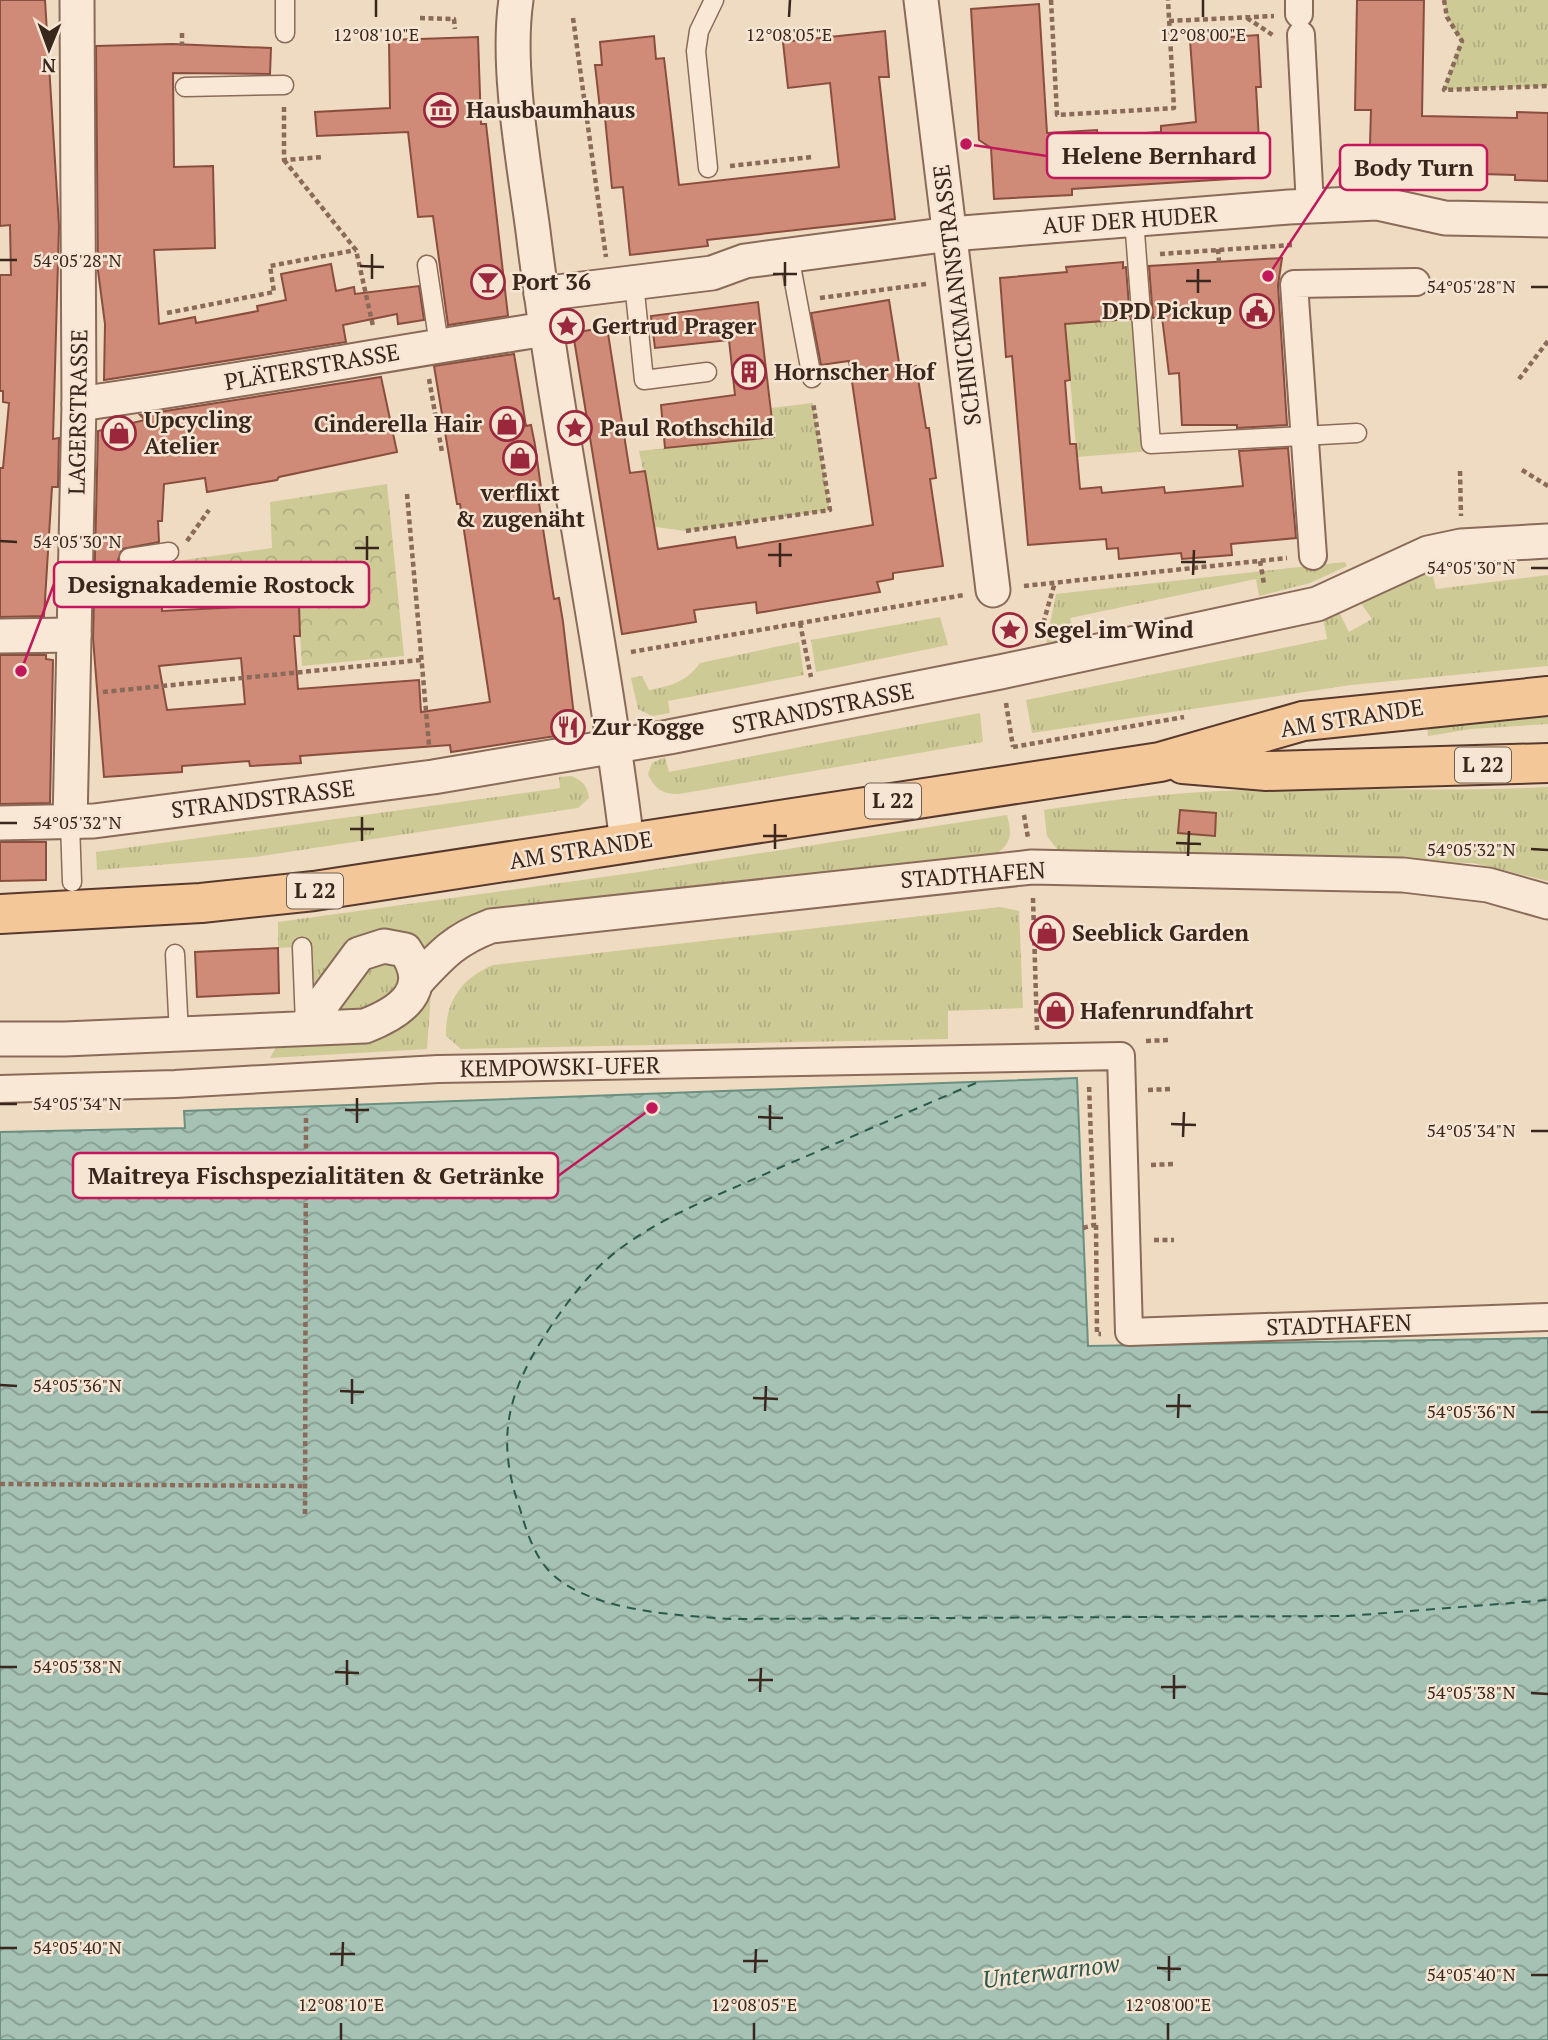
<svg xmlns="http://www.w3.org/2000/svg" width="1548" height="2040" font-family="'PT Serif',serif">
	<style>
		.grass { fill: url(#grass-tufts) }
		.park { fill: url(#park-crowns) }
		.water { fill: url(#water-waves); stroke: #6b9080; stroke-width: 2 }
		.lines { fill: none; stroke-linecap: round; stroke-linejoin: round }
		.ferry { stroke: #2c594e; stroke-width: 2; stroke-dasharray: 9 7; stroke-linecap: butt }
		.building { fill: #cf8b77; stroke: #8a4e3e; stroke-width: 2; fill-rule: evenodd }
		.service-casing { stroke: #8a6a59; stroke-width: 21 }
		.pedestrian-casing { stroke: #8a6a59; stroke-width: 30 }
		.minor-casing { stroke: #8a6a59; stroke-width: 37 }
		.primary-casing { stroke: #57392d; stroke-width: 42 }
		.path { stroke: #8a6a59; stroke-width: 4.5; stroke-dasharray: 5 3.5; stroke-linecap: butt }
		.service { stroke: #fae8d6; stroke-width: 18 }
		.pedestrian { stroke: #fae8d6; stroke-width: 26 }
		.minor { stroke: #fae8d6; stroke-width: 33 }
		.primary { stroke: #f4c799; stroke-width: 38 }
		.ticks { fill: none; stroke: #39261d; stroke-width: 2.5 }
		.labels { text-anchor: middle; stroke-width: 5; stroke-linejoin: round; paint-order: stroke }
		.shield { fill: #f6e5d2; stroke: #725f53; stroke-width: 2 }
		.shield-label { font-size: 21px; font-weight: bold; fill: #39261d }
		.poi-label { font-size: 23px; font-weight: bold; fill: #39261d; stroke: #f6e5d2; text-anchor: start }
		.street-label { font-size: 23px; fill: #39261d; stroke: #f6e5d2 }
		.water-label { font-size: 24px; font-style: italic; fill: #2c594e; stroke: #f6e5d2 }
		.ticks-label { font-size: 18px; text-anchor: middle; fill: #39261d; stroke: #f6e5d2; stroke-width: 5; stroke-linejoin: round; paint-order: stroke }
		.leader { fill: none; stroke: #c2185b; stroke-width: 2.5 }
		.callout-dot { fill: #c2185b; stroke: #f6e5d2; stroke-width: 2.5 }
		.callout { fill: #f6e5d2; stroke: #c2185b; stroke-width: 2.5 }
		.callout-label { font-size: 24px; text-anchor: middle; font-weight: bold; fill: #39261d }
	</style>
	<defs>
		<pattern id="grass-tufts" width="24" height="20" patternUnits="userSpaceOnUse" patternTransform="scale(1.75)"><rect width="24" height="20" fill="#ceca96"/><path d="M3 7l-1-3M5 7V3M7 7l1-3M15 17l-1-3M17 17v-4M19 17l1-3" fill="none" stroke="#b2ad81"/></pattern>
		<pattern id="park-crowns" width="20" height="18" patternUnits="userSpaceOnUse" patternTransform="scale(1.75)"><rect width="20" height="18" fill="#ceca96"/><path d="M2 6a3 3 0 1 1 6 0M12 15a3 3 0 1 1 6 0" fill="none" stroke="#b2ad81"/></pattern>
		<pattern id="water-waves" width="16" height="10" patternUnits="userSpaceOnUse" patternTransform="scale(1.75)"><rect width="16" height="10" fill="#a5c2b4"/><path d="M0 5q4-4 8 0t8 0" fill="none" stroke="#879d92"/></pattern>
	</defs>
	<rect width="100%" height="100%" fill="#efdac2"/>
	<g class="grass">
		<polygon points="1444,0 1548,0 1548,86 1444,90 1461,41 1447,17"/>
		<polygon points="1054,314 1072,324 1142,319 1151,451 1077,457 1069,368"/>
		<polygon points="813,403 830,510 686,531 655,527 639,451 773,437 771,408"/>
		<polygon points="1345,562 1347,566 1310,583 1259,596 1256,579 1070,618 1075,638 1046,644 1056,594"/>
		<polygon points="1431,568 1436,589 1548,575 1548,666 1351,685 1032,733 1026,700 1327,639 1323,617 1339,612 1349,632 1372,619 1360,602"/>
		<polygon points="940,617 948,645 816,672 811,640"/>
		<path d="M 799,642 L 804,675 L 668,701 L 670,713 L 652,716 L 638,709 L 631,678 L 642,676 L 649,690 C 671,686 686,682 700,663 Z"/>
		<polygon points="1548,712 1548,724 1471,729 1428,736 1427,721"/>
		<path d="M 980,713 L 983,742 L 679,794 C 662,794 655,789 648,774 L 652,763 L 665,757 L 669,772 Z"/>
		<path d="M 571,776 C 583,781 587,785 589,798 L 578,808 L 255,857 L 97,870 L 96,852 L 560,788 L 559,777 Z"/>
		<path d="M 1548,787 L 1548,881 L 1473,863 L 1060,853 L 1047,836 L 1044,810 C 1102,801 1160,794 1219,791 C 1328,786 1438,793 1548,787 Z"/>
		<path d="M 1007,815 C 1012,833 1012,843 996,854 L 475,913 L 435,937 L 427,1049 L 270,1058 L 307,992 L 307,946 L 278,948 L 278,922 L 632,873 Z"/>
		<path d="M 1000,907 L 1019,911 L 1023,1008 L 948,1011 L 948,1039 L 461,1049 L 446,1036 C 445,1001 462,978 493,965 Z"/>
	</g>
	<polygon class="park" points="387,484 404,656 302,666 298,604 162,585 161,563 272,548 270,502"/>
	<polygon class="water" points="1077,1078 1088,1346 1548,1338 1548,2040 0,2040 0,1132 185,1128 184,1111"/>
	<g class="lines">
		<path class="ferry" d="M 976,1083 C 908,1112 840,1142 772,1171 C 719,1195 664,1215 617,1251 C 590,1272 571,1297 551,1326 C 509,1389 494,1435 520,1509 C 526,1530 534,1555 549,1571 C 589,1612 677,1615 730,1619 L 1348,1616 L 1548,1600"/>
	</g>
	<g class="building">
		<polygon points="0,0 45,0 59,226 53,439 59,438 58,487 52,487 44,616 0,617 0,468 3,468 9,403 3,402 3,391 0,391 0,275 11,275 10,225 0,226"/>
		<polygon points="1357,0 1424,0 1422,116 1517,118 1517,112 1548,113 1548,181 1515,180 1515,175 1448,173 1448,179 1369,178 1371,110 1355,110"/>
		<polygon points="1039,4 1047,133 1097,130 1098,136 1161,132 1161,126 1196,122 1190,40 1258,35 1261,87 1256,87 1261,177 1072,189 1072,195 994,199 991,148 979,140 971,9"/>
		<polygon points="885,31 889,77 879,77 895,219 707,240 708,246 630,255 623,187 612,188 605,118 601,118 595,65 602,65 600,42 654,36 656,59 664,58 679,185 839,167 830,83 788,88 783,42"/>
		<polygon points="478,37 481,124 486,124 508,316 448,325 433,216 418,217 408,132 317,136 315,112 390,108 389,40"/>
		<polygon points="173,44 271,48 270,74 173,73 174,167 213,166 215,248 154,250 159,324 195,317 196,323 258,311 257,306 286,300 281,274 331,264 336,291 354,287 355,294 419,286 424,320 398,324 397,314 343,325 346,342 104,380 105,324 98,271 96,46"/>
		<polygon points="1282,258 1278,285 1287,425 1237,428 1237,425 1182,425 1179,373 1169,374 1162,317 1153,318 1149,266"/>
		<polygon points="1123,262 1123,268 1126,267 1130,319 1065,324 1070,380 1065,381 1070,444 1076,444 1080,489 1101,487 1102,493 1164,487 1165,493 1243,486 1239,451 1288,448 1296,538 1231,544 1232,555 1182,559 1181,553 1119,559 1118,548 1107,549 1106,539 1028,545 1012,356 1006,357 1000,278 1067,272 1066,267"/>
		<polygon points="889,300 900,369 916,366 926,428 929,428 936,478 930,479 943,566 893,573 893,579 877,582 880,592 757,613 756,602 694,610 696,622 622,634 573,333 607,327 630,473 645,471 658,549 735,537 737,548 873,525 849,361 821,365 811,313"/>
		<polygon points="758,302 774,437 665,448 661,405 735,395 729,340 655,348 651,316"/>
		<path d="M 514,354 L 526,426 L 531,425 L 535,445 L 543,502 L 539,503 L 554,599 L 559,598 L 563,622 L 576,733 L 451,752 L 450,745 L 300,756 L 301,763 L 250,766 L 249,761 L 182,766 L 182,772 L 104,777 L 93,638 L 98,431 L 145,420 L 140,415 L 381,377 L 397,452 L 279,477 L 277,480 L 207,492 L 205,478 L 164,484 L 162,521 L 158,521 L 159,542 L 122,549 L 118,560 L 124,568 L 130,569 L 161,565 L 162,611 L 299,604 L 300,636 L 294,636 L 298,689 L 419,680 L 421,712 L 490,702 L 460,504 L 457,504 L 434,366 ZM 241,658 L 245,704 L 167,710 L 159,666 Z"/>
		<polygon points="0,655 46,655 46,659 53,660 50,803 0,804"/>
		<polygon points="1180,810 1216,813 1215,836 1178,833"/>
		<polygon points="0,842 46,842 46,880 0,881"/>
		<polygon points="278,948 279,993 197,997 195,952"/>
		<circle cx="1056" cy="1009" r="16"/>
	</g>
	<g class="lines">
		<g class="service-casing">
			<g id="service">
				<polyline points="285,33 285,0"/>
				<polyline points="185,87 284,85"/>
				<polyline points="708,168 696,51 699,31 714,0"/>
				<polyline points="1134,219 1151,444 1357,433"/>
				<polyline points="789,255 812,378"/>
				<polyline points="427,265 439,345"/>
				<polyline points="634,283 644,380 707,372"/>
				<polyline points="129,558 169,552"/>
				<polyline points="70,823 72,882"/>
				<polyline points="302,947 305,1024"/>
				<polyline points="175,954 179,1035"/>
			</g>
		</g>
		<g class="pedestrian-casing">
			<g id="pedestrian">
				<polyline points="1299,0 1299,14"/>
				<polyline points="1301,35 1310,206"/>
				<polyline points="1313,556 1294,284 1416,282"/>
				<polyline points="0,1089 175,1084 438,1069 1121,1056 1129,1332 1548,1317"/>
			</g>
		</g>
		<g class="minor-casing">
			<g id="minor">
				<path d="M 516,0 C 506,67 524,163 533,231 C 558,436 602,638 627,843"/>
				<polyline points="921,0 993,590"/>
				<polyline points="541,294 712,273 745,261 950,234 1289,207 1377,203 1445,218 1548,220"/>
				<path d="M 79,404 C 235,382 390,353 546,329"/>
				<polyline points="0,636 74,635"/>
				<polyline points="0,823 94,821 433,777 669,737 1000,672 1317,604 1428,553 1461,546 1548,541"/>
				<polyline points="70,823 79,404 77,0"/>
				<path d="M 418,980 C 442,954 456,939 491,926 L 1032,867 L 1403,875 L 1488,885 L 1548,902"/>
				<path d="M 0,1039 L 65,1039 L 365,1026 C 401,1012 433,990 405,950 L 384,946 L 359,954 L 305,1027"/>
			</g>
		</g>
		<g class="primary-casing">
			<g id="primary">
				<polyline points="1183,764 1267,771 1548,763"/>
				<polyline points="0,914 201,903 314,891 1160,762 1303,721 1548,696"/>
			</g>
		</g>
		<g class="path">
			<polyline points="1051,0 1057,115 1174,108 1168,0"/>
			<polyline points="1444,0 1447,17 1462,41 1444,90 1548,86"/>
			<polyline points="420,18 454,19 455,29"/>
			<polyline points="573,18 606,257"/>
			<polyline points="1247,18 1274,36"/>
			<polyline points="1169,21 1274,16"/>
			<polyline points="182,33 182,46"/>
			<polyline points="284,107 284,160 324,157"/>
			<polyline points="284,160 356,250 373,326"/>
			<polyline points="730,166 812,157"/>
			<polyline points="1218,249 1219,262"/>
			<polyline points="1160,254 1292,245"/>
			<polyline points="820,298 926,284"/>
			<polyline points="167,313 274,292 270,266 356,250"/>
			<polyline points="429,379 442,452"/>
			<polyline points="1519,379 1548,341"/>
			<polyline points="1522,470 1548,486"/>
			<polyline points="1460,471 1461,516"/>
			<polyline points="407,494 429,745"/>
			<polyline points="686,531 830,510 813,402"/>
			<polyline points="187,541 209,510"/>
			<polyline points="1260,561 1264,584"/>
			<polyline points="1024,586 1287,558"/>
			<polyline points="800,623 811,677"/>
			<polyline points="1041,631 1055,582"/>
			<polyline points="631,652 964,595"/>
			<polyline points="103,692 421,660"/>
			<polyline points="1006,703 1013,747"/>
			<polyline points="1013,747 1184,717"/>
			<polyline points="1024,815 1028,838"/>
			<polyline points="1033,898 1037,1030"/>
			<polyline points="1146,1041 1168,1040"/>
			<polyline points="1148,1090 1170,1089"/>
			<polyline points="1151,1165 1173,1164"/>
			<polyline points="1096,1225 1097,1334 1101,1334"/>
			<polyline points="1083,1228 1094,1225 1089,1084"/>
			<polyline points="1154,1240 1174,1240"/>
			<polyline points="0,1484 306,1486"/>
			<polyline points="305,1514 306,1114"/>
		</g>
		<use href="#service" class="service"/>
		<use href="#pedestrian" class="pedestrian"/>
		<use href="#minor" class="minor"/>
		<use href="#primary" class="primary"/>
	</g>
	<path class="ticks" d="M 376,17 L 376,0M 789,17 L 790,0M 1203,17 L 1203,0M 0,260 L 17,260M 360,266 L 384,267M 773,274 L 797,274M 372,279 L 372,254M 1186,281 L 1211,281M 785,286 L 785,262M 1531,287 L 1548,287M 1198,293 L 1198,269M 0,541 L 17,542M 355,548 L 379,548M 768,555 L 792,555M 367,560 L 367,536M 1181,562 L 1206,562M 780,567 L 780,543M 1531,568 L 1548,568M 1193,575 L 1194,550M 0,823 L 17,823M 350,829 L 374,829M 763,836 L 787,836M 362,841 L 362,817M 1176,843 L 1201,844M 775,849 L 775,824M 1531,849 L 1548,850M 1188,856 L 1189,831M 0,1104 L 17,1104M 345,1110 L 369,1110M 758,1117 L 783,1118M 357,1123 L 357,1098M 1171,1124 L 1196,1125M 770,1130 L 770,1105M 1531,1131 L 1548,1131M 1183,1137 L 1184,1112M 0,1385 L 17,1386M 340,1391 L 364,1392M 753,1398 L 778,1399M 352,1404 L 352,1379M 1166,1406 L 1191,1406M 765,1411 L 766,1386M 1531,1412 L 1548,1412M 1178,1418 L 1179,1394M 0,1667 L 17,1667M 335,1672 L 359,1673M 748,1680 L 773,1680M 347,1685 L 347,1660M 1161,1687 L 1186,1687M 760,1692 L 761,1668M 1531,1693 L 1548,1694M 1174,1699 L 1174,1675M 0,1948 L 17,1948M 330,1954 L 355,1954M 743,1961 L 768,1961M 342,1966 L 343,1942M 1157,1968 L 1181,1969M 755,1973 L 756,1949M 1531,1975 L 1548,1975M 1169,1981 L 1169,1956M 341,2040 L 341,2023M 754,2040 L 754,2023M 1168,2040 L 1168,2023"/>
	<defs>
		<g id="museum-ring" transform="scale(1.75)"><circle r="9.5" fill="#f6e5d2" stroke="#9b273d" stroke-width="1.5"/><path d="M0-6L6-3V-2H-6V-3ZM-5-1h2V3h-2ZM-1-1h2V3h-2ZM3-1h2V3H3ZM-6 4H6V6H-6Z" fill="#9b273d"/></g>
		<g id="bar-ring" transform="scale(1.75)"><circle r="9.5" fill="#f6e5d2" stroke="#9b273d" stroke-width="1.5"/><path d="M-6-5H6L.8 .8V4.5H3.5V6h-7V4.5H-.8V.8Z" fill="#9b273d"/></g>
		<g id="civic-ring" transform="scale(1.75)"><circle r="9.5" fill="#f6e5d2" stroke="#9b273d" stroke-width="1.5"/><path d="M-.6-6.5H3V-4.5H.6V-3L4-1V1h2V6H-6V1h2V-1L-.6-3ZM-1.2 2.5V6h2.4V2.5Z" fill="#9b273d"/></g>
		<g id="sight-ring" transform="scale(1.75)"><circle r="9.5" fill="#f6e5d2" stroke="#9b273d" stroke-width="1.5"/><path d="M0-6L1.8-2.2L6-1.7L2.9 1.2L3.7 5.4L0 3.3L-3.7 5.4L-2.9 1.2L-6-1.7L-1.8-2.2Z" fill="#9b273d"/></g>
		<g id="building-ring" transform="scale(1.75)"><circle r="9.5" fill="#f6e5d2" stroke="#9b273d" stroke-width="1.5"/><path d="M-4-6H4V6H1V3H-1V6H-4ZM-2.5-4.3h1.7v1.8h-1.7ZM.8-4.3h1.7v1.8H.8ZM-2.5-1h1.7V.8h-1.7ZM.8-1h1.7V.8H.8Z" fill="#9b273d"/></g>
		<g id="shop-ring" transform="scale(1.75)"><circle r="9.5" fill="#f6e5d2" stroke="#9b273d" stroke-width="1.5"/><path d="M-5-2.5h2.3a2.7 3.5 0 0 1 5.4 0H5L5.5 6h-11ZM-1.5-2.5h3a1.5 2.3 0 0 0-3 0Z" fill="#9b273d"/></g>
		<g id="restaurant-ring" transform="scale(1.75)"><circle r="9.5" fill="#f6e5d2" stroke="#9b273d" stroke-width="1.5"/><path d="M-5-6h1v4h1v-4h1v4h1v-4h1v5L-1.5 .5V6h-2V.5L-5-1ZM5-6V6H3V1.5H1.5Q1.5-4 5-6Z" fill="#9b273d"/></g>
	</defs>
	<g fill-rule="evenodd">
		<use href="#museum-ring" x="441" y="110"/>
		<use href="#bar-ring" x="488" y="282"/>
		<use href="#civic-ring" x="1257" y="311"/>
		<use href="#sight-ring" x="567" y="326"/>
		<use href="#building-ring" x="749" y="372"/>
		<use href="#shop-ring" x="507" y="424"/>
		<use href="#sight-ring" x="575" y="428"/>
		<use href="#shop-ring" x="119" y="433"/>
		<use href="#shop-ring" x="520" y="458"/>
		<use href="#sight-ring" x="1010" y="630"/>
		<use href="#restaurant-ring" x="568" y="727"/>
		<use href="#shop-ring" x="1047" y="933"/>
		<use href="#shop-ring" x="1056" y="1011"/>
	</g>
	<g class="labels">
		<g class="shield">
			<rect x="1455" y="747.5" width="56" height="35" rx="5"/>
			<rect x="865" y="783.5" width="56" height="35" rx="5"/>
			<rect x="287" y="873.5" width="56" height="35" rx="5"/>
		</g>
		<g class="shield-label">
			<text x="1483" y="772">L 22</text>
			<text x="893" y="808">L 22</text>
			<text x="315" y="898">L 22</text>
		</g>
		<g class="poi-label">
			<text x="466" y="118">Hausbaumhaus</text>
			<text x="512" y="290">Port 36</text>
			<text x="1232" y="319" text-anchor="end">DPD Pickup</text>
			<text x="592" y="334">Gertrud Prager</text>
			<text x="774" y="380">Hornscher Hof</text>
			<text x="144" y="428">Upcycling<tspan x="144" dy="26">Atelier</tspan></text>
			<text x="482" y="432" text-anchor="end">Cinderella Hair</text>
			<text x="600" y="436">Paul Rothschild</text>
			<text x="520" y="501" text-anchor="middle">verflixt<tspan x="520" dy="26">&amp; zugenäht</tspan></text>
			<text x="1034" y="638">Segel im Wind</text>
			<text x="592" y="735">Zur Kogge</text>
			<text x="1072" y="941">Seeblick Garden</text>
			<text x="1080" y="1019">Hafenrundfahrt</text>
		</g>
		<g class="street-label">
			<text transform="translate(1130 220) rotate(-4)" y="8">AUF DER HUDER</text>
			<text transform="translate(957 295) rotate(-97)" y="8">SCHNICKMANNSTRASSE</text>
			<text transform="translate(312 367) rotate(-10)" y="8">PLÄTERSTRASSE</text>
			<text transform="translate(78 412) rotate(-89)" y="8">LAGERSTRASSE</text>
			<text transform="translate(823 708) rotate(-11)" y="8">STRANDSTRASSE</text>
			<text transform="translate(1352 718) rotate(-9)" y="8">AM STRANDE</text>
			<text transform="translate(263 799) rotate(-7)" y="8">STRANDSTRASSE</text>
			<text transform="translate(581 850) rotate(-9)" y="8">AM STRANDE</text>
			<text transform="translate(973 875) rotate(-4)" y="8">STADTHAFEN</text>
			<text transform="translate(560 1067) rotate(-1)" y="8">KEMPOWSKI-UFER</text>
			<text transform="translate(1339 1325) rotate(-2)" y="8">STADTHAFEN</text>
		</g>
		<g class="water-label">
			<text transform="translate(1051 1972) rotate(-7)" y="8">Unterwarnow</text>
		</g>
	</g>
	<g class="ticks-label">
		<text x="376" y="41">12°08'10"E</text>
		<text x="789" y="41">12°08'05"E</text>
		<text x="1203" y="41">12°08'00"E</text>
		<text x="77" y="267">54°05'28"N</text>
		<text x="1471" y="293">54°05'28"N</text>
		<text x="77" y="548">54°05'30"N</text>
		<text x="1471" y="574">54°05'30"N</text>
		<text x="77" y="829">54°05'32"N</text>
		<text x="1471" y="856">54°05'32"N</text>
		<text x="77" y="1110">54°05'34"N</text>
		<text x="1471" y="1137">54°05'34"N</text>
		<text x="77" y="1392">54°05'36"N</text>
		<text x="1471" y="1418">54°05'36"N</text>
		<text x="77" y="1673">54°05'38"N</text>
		<text x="1471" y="1699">54°05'38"N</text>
		<text x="77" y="1954">54°05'40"N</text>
		<text x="1471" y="1981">54°05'40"N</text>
		<text x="341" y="2011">12°08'10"E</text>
		<text x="754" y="2011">12°08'05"E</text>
		<text x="1168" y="2011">12°08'00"E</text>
	</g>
	<path class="leader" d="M966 144L1047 156M1268 276L1340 167M21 671L54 584M652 1108L558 1176"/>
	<g class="callout-dot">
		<circle cx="966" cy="144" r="7"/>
		<circle cx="1268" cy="276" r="7"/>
		<circle cx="21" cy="671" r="7"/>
		<circle cx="652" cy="1108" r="7"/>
	</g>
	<g class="callout">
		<rect x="1047" y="133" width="223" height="45" rx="7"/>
		<rect x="1340" y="145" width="147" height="45" rx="7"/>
		<rect x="54" y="562" width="315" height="45" rx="7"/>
		<rect x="73" y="1153" width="485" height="45" rx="7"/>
	</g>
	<g class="callout-label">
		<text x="1159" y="164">Helene Bernhard</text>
		<text x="1414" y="176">Body Turn</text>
		<text x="211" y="593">Designakademie Rostock</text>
		<text x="316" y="1184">Maitreya Fischspezialitäten &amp; Getränke</text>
	</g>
	<g transform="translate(49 49) rotate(181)" stroke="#f6e5d2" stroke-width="5" paint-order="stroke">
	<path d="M0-5L12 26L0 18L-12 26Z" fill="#39261d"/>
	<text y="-10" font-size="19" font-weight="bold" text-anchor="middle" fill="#39261d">N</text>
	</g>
</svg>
